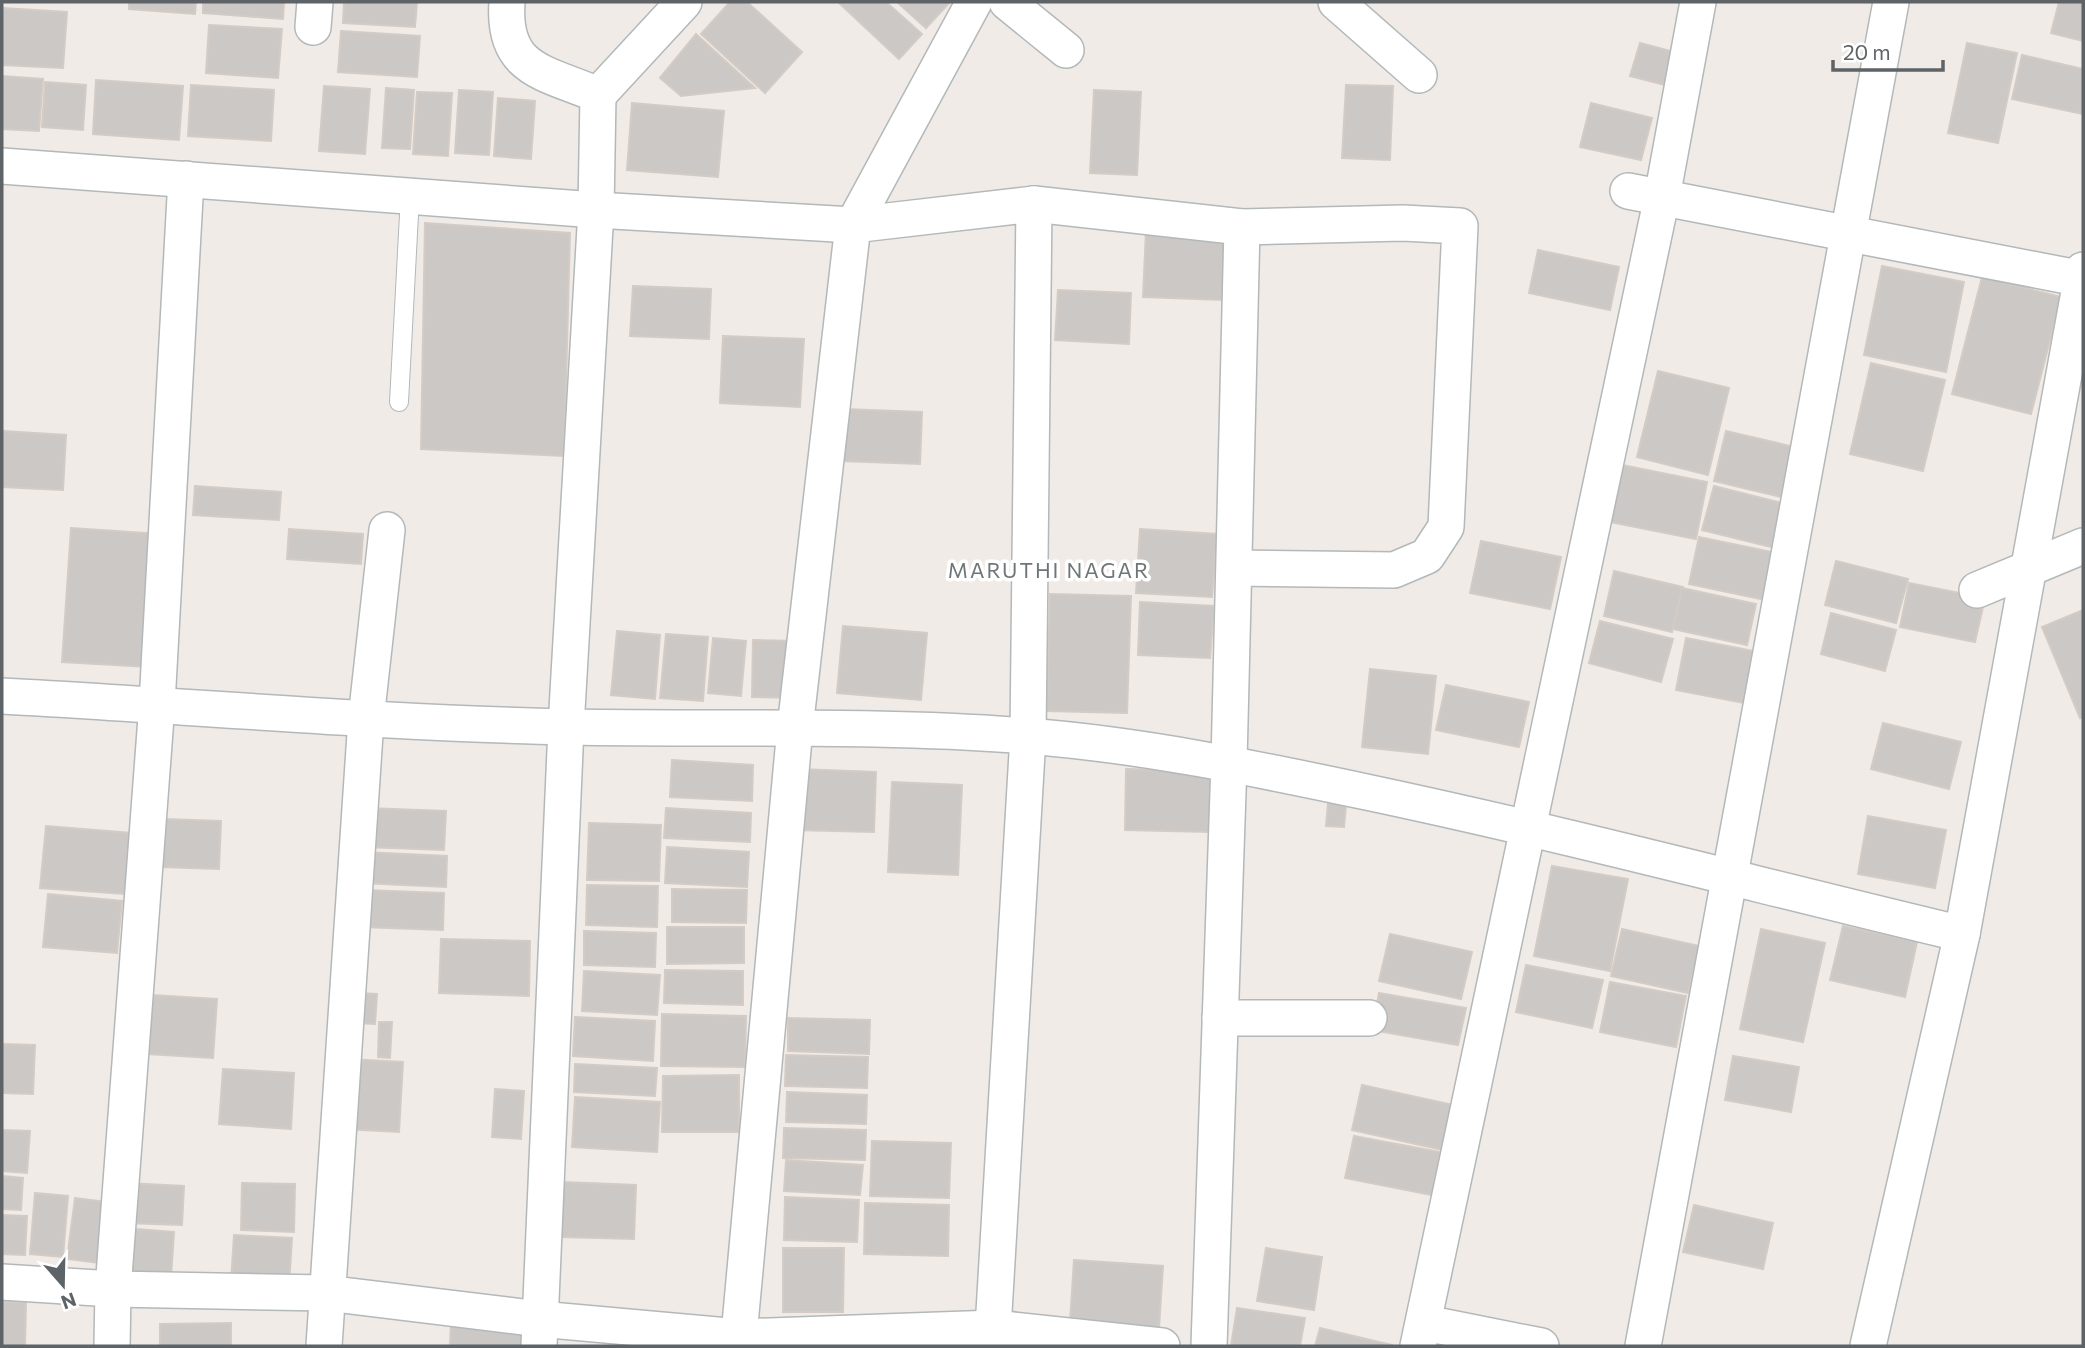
<svg xmlns="http://www.w3.org/2000/svg" width="2085" height="1348" font-family="Commissioner,sans-serif">
	<style>
		.building { fill: #ccc8c5; stroke: #d4cbc4; stroke-width: 2 }
		.lines { fill: none; stroke-linecap: round; stroke-linejoin: round }
		.service-casing { stroke: #b3b8ba; stroke-width: 20 }
		.minor-casing { stroke: #b3b8ba; stroke-width: 38 }
		.service { stroke: #fff; stroke-width: 18 }
		.minor { stroke: #fff; stroke-width: 35 }
		.labels { text-anchor: middle; stroke-width: 7; stroke-linejoin: round; paint-order: stroke }
		.neighbourhood-label { font-size: 21px; letter-spacing: 2px; fill: #6e7678; stroke: #fff }
	</style>
	<rect width="100%" height="100%" fill="#f0ebe6"/>
	<g class="building">
		<polygon points="129,2 196,2 195,14 129,9"/>
		<polygon points="203,2 284,2 283,19 203,13"/>
		<polygon points="344,2 417,2 415,27 343,23"/>
		<polygon points="730,2 747,2 802,52 765,93 701,34"/>
		<polygon points="838,2 886,2 922,34 899,59"/>
		<polygon points="897,2 950,2 926,28"/>
		<polygon points="2059,2 2083,2 2083,41 2051,33"/>
		<polygon points="2,8 67,12 63,68 2,65"/>
		<polygon points="209,25 282,29 278,78 206,73"/>
		<polygon points="341,31 420,36 417,77 338,72"/>
		<polygon points="696,34 755,88 681,96 660,78"/>
		<polygon points="1640,43 1674,52 1665,85 1630,76"/>
		<polygon points="1967,43 2017,53 1998,143 1948,133"/>
		<polygon points="2022,55 2083,69 2083,114 2012,99"/>
		<polygon points="2,76 43,79 39,131 2,129"/>
		<polygon points="96,80 183,86 179,140 93,134"/>
		<polygon points="45,82 86,85 83,130 42,127"/>
		<polygon points="191,85 274,90 271,141 188,136"/>
		<polygon points="1346,85 1393,86 1390,160 1342,158"/>
		<polygon points="324,86 370,89 365,154 319,151"/>
		<polygon points="386,88 414,90 410,149 382,148"/>
		<polygon points="459,90 493,92 489,155 455,153"/>
		<polygon points="1094,90 1141,92 1137,175 1090,173"/>
		<polygon points="417,92 452,93 448,156 413,154"/>
		<polygon points="498,98 535,101 531,159 494,156"/>
		<polygon points="632,103 724,111 718,177 627,170"/>
		<polygon points="1591,103 1652,118 1641,160 1580,147"/>
		<polygon points="425,223 570,233 564,456 421,449"/>
		<polygon points="1146,230 1227,233 1224,300 1143,297"/>
		<polygon points="1538,250 1619,267 1610,310 1529,293"/>
		<polygon points="1882,266 1964,282 1946,372 1864,355"/>
		<polygon points="1982,277 2061,297 2031,414 1952,394"/>
		<polygon points="633,286 711,289 709,339 630,336"/>
		<polygon points="1058,290 1131,293 1129,344 1055,340"/>
		<polygon points="723,336 804,339 800,407 720,403"/>
		<polygon points="1871,363 1945,380 1923,471 1850,454"/>
		<polygon points="1658,371 1729,388 1708,475 1637,457"/>
		<polygon points="843,409 922,412 920,464 841,461"/>
		<polygon points="3,431 66,435 63,490 2,487"/>
		<polygon points="1726,431 1803,449 1790,499 1714,481"/>
		<polygon points="1612,463 1707,482 1696,539 1600,520"/>
		<polygon points="195,486 281,492 279,520 193,515"/>
		<polygon points="1714,486 1794,506 1783,550 1702,530"/>
		<polygon points="71,528 159,534 149,667 62,662"/>
		<polygon points="289,529 363,534 361,564 287,559"/>
		<polygon points="1140,529 1217,534 1212,597 1136,593"/>
		<polygon points="1699,537 1781,554 1770,601 1689,584"/>
		<polygon points="1481,541 1561,557 1550,609 1470,593"/>
		<polygon points="1836,561 1908,579 1896,623 1825,605"/>
		<polygon points="1614,571 1683,587 1672,632 1604,616"/>
		<polygon points="1909,583 1985,598 1975,642 1900,627"/>
		<polygon points="1682,588 1756,604 1747,645 1673,629"/>
		<polygon points="1050,594 1131,596 1127,713 1047,711"/>
		<polygon points="1140,602 1214,606 1210,658 1138,655"/>
		<polygon points="2083,610 2083,717 2080,718 2042,627"/>
		<polygon points="1831,613 1896,630 1885,671 1821,654"/>
		<polygon points="1600,621 1673,639 1661,682 1589,663"/>
		<polygon points="843,626 927,633 921,700 837,693"/>
		<polygon points="617,631 660,635 655,699 611,695"/>
		<polygon points="666,634 708,637 703,701 660,698"/>
		<polygon points="713,638 746,641 741,696 708,693"/>
		<polygon points="1686,638 1764,653 1755,705 1676,690"/>
		<polygon points="753,640 797,641 796,698 752,697"/>
		<polygon points="1370,669 1436,676 1428,754 1362,747"/>
		<polygon points="1446,685 1529,702 1519,747 1436,730"/>
		<polygon points="1883,723 1961,742 1949,789 1871,769"/>
		<polygon points="672,760 753,765 752,801 670,797"/>
		<polygon points="797,769 876,772 874,832 794,830"/>
		<polygon points="1126,769 1211,771 1210,832 1125,830"/>
		<polygon points="892,782 962,785 958,875 888,872"/>
		<polygon points="1328,803 1346,805 1344,827 1326,826"/>
		<polygon points="366,808 446,811 444,850 364,847"/>
		<polygon points="666,808 751,813 750,842 664,838"/>
		<polygon points="1868,816 1946,830 1935,888 1858,874"/>
		<polygon points="162,819 221,821 219,869 160,867"/>
		<polygon points="589,823 661,825 659,881 587,880"/>
		<polygon points="46,826 131,833 125,894 40,888"/>
		<polygon points="667,847 749,852 747,887 665,883"/>
		<polygon points="363,852 447,856 446,887 362,883"/>
		<polygon points="1552,866 1628,879 1610,971 1534,956"/>
		<polygon points="587,885 658,886 657,927 586,925"/>
		<polygon points="672,889 747,890 746,923 672,922"/>
		<polygon points="364,890 444,893 443,930 362,927"/>
		<polygon points="48,894 122,901 117,953 43,947"/>
		<polygon points="1843,926 1917,942 1905,997 1830,980"/>
		<polygon points="667,927 744,927 744,963 667,964"/>
		<polygon points="1622,929 1699,946 1688,993 1611,976"/>
		<polygon points="1761,929 1825,943 1803,1042 1740,1029"/>
		<polygon points="584,931 656,933 655,967 584,965"/>
		<polygon points="1390,934 1472,952 1461,999 1379,981"/>
		<polygon points="441,939 530,941 529,996 439,993"/>
		<polygon points="1526,965 1603,980 1592,1028 1516,1012"/>
		<polygon points="665,970 743,971 743,1005 664,1003"/>
		<polygon points="584,971 660,975 657,1015 582,1011"/>
		<polygon points="1610,982 1686,996 1676,1047 1600,1032"/>
		<polygon points="358,993 377,994 375,1024 356,1023"/>
		<polygon points="1379,993 1466,1008 1458,1045 1372,1030"/>
		<polygon points="135,994 217,999 213,1058 131,1053"/>
		<polygon points="662,1014 746,1016 745,1067 661,1066"/>
		<polygon points="575,1017 655,1021 653,1061 573,1056"/>
		<polygon points="788,1018 870,1020 869,1054 788,1051"/>
		<polygon points="379,1022 392,1022 390,1058 378,1057"/>
		<polygon points="2,1044 35,1045 33,1094 2,1093"/>
		<polygon points="786,1055 868,1057 867,1088 785,1086"/>
		<polygon points="1733,1056 1799,1067 1791,1112 1725,1100"/>
		<polygon points="348,1059 403,1062 399,1132 344,1129"/>
		<polygon points="575,1064 657,1068 655,1096 574,1092"/>
		<polygon points="223,1069 294,1073 291,1129 219,1124"/>
		<polygon points="739,1075 739,1132 662,1132 663,1076"/>
		<polygon points="1362,1085 1453,1105 1443,1150 1352,1130"/>
		<polygon points="495,1089 524,1091 521,1139 492,1137"/>
		<polygon points="787,1092 867,1095 866,1124 786,1122"/>
		<polygon points="575,1097 660,1102 657,1152 572,1147"/>
		<polygon points="784,1128 866,1130 865,1160 783,1158"/>
		<polygon points="2,1130 30,1131 27,1173 2,1171"/>
		<polygon points="1354,1136 1440,1152 1432,1195 1345,1178"/>
		<polygon points="872,1141 951,1143 949,1198 870,1196"/>
		<polygon points="786,1160 863,1165 860,1195 784,1191"/>
		<polygon points="2,1176 23,1178 21,1210 2,1209"/>
		<polygon points="563,1182 636,1185 634,1239 561,1237"/>
		<polygon points="126,1183 184,1186 182,1225 124,1223"/>
		<polygon points="242,1183 295,1184 294,1232 241,1230"/>
		<polygon points="35,1193 68,1196 63,1257 30,1254"/>
		<polygon points="785,1197 859,1200 857,1242 784,1240"/>
		<polygon points="75,1198 115,1203 107,1264 67,1259"/>
		<polygon points="865,1203 949,1205 948,1256 864,1254"/>
		<polygon points="1694,1205 1773,1223 1763,1269 1683,1252"/>
		<polygon points="2,1215 27,1216 25,1255 2,1254"/>
		<polygon points="122,1228 174,1232 171,1277 120,1274"/>
		<polygon points="234,1235 292,1238 289,1286 231,1282"/>
		<polygon points="783,1248 844,1248 843,1312 783,1312"/>
		<polygon points="1266,1248 1322,1257 1314,1310 1257,1301"/>
		<polygon points="1074,1260 1163,1266 1159,1328 1070,1322"/>
		<polygon points="2,1302 26,1302 25,1346 2,1346"/>
		<polygon points="1237,1308 1305,1318 1300,1346 1231,1346"/>
		<polygon points="451,1322 534,1327 533,1346 450,1346"/>
		<polygon points="231,1323 231,1346 160,1346 160,1324"/>
		<polygon points="1320,1328 1392,1345 1392,1346 1315,1346"/>
	</g>
	<g class="lines">
		<g class="service-casing">
			<polyline id="service" points="399,402 410,196"/>
		</g>
		<g class="minor-casing">
			<g id="minor">
				<path d="M 507,2 C 502,71 545,72 598,95 L 596,210 L 566,727 L 539,1346"/>
				<polyline points="1007,2 1066,50"/>
				<polyline points="1336,2 1419,75"/>
				<polyline points="313,27 315,2"/>
				<polyline points="598,95 684,2"/>
				<polyline points="2,166 596,210 853,225 1034,204 1242,227 1403,223 1460,226 1446,527 1427,556 1394,570 1235,568"/>
				<polyline points="1628,191 2083,279"/>
				<polyline points="1977,590 2083,546"/>
				<path d="M 2,696 C 191,706 380,723 569,727 C 721,730 875,724 1027,736 C 1143,745 1258,769 1371,793 C 1569,835 1765,887 1962,934"/>
				<polyline points="1220,1018 1369,1018"/>
				<polyline points="2,1282 113,1289 326,1293 539,1319 739,1337 995,1328 1162,1346"/>
				<polyline points="1425,1323 1541,1346"/>
				<polyline points="112,1346 113,1289 157,704 186,179"/>
				<polyline points="324,1346 366,719 387,530"/>
				<polyline points="738,1346 795,728 853,225 974,2"/>
				<polyline points="992,1346 1028,736 1034,204"/>
				<polyline points="1209,1346 1229,763 1242,227"/>
				<polyline points="1418,1346 1662,197 1698,2"/>
				<polyline points="1643,1346 1891,2"/>
				<polyline points="1868,1346 1962,934 2083,270"/>
			</g>
		</g>
		<use href="#service" class="service"/>
		<use href="#minor" class="minor"/>
	</g>
	<g class="labels">
		<g class="neighbourhood-label">
			<text x="1049" y="578">MARUTHI NAGAR</text>
		</g>
	</g>
	<rect width="2085" height="1348" fill="none" stroke="#5d6366" stroke-width="7"/>
	<g transform="translate(63 1285) rotate(160)" stroke="#ffffff" stroke-width="5" paint-order="stroke">
	<path d="M0-5L12 26L0 18L-12 26Z" fill="#5d6366"/>
	<text y="-10" font-size="19" font-weight="bold" text-anchor="middle" fill="#5d6366">N</text>
	</g>
	<path d="M1833 60v10h110v-10" fill="none" stroke="#5d6366" stroke-width="3.5"/>
	<text x="1843" y="60" font-size="21" fill="#5d6366" stroke="#ffffff" stroke-width="5" paint-order="stroke">20 m</text>
</svg>
